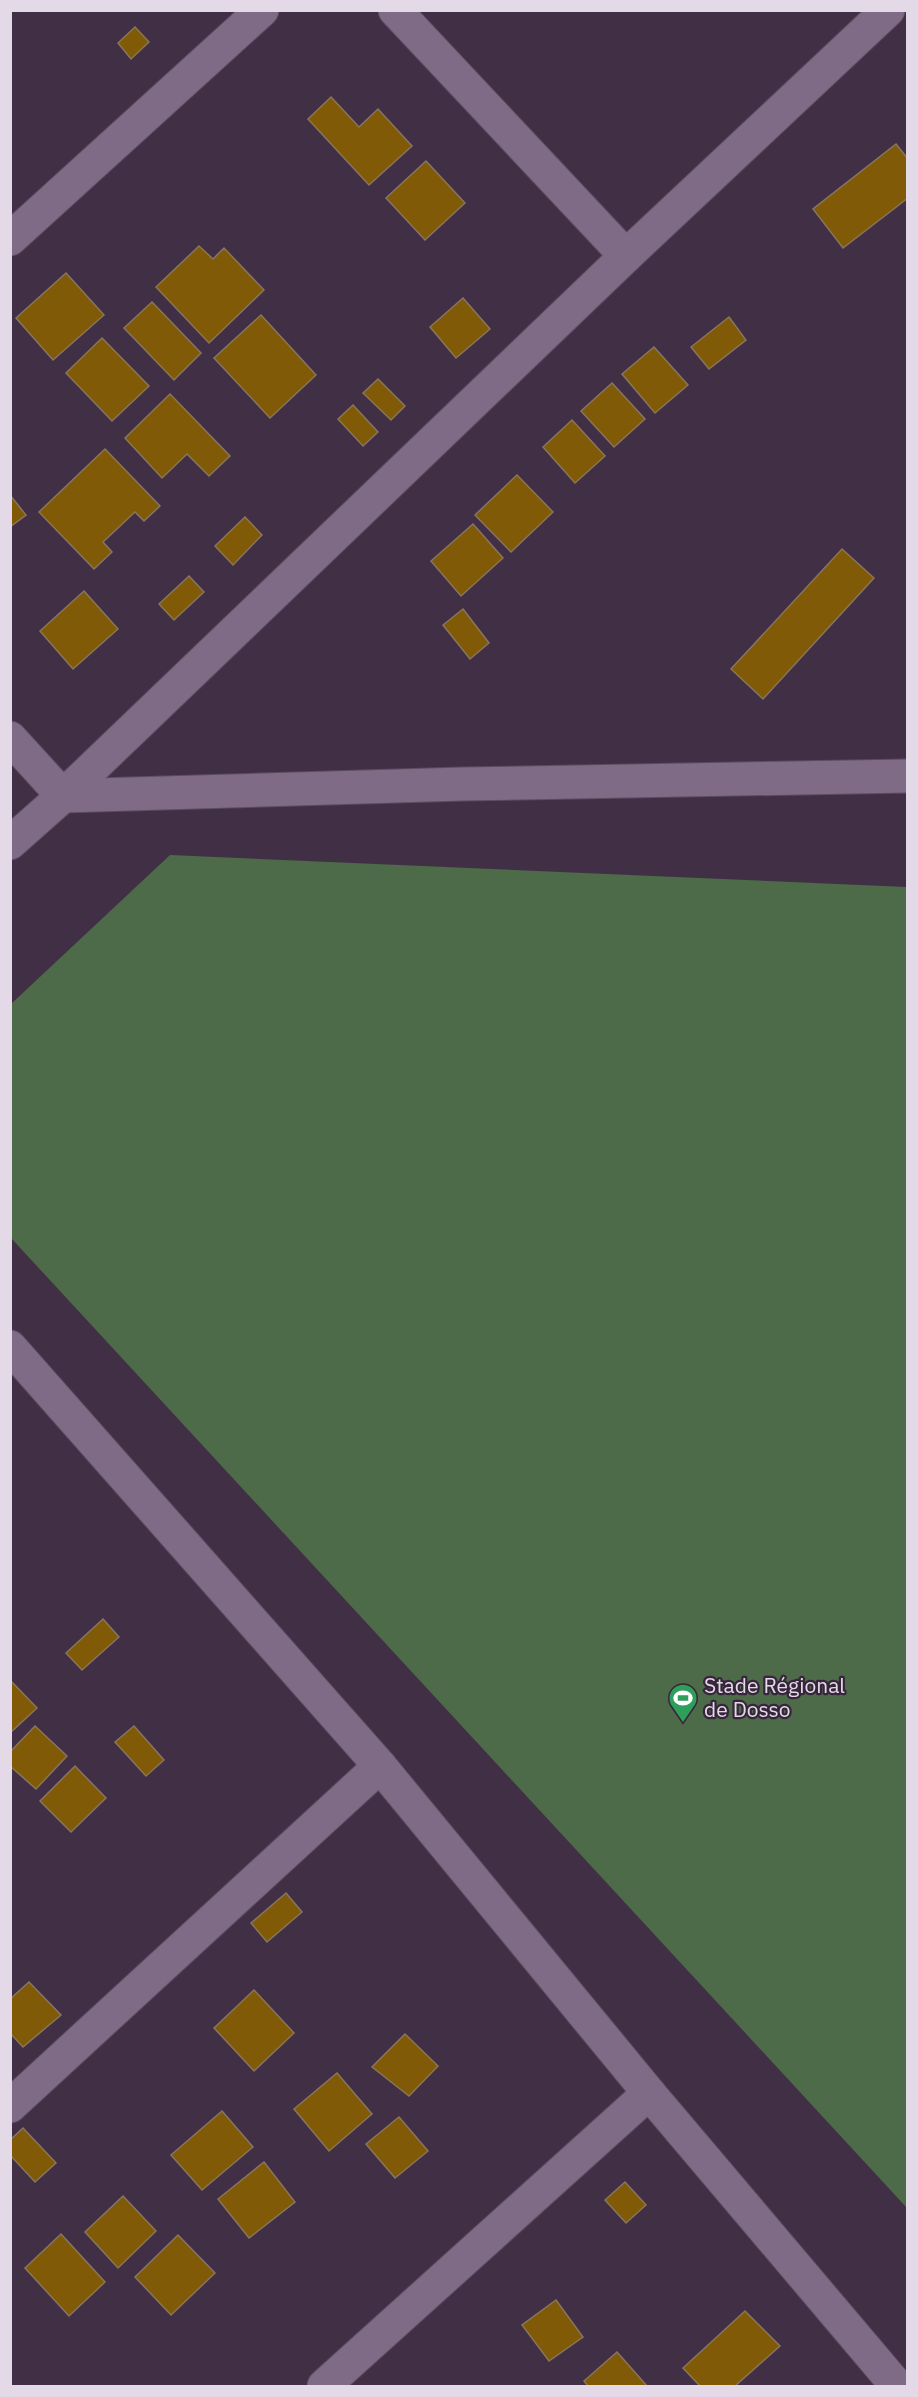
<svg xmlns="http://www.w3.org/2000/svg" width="918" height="2397" font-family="'IBM Plex Sans',sans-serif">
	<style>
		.green { fill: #4d6a49 }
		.building { fill: #815a08; stroke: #88765b; stroke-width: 1.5 }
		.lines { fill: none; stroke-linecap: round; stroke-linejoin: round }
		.street-casing { stroke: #5c4d60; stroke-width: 35 }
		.street { stroke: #7f6b85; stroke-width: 33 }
		.labels { text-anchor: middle; stroke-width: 4.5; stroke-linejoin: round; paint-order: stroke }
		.poi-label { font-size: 21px; fill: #e4d9e7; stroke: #36253b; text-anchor: start }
	</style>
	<rect width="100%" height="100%" fill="#412f46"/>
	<polygon class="green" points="170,855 907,887 907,2208 11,1238 11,1004"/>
	<g class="building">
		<polygon points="135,27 149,42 131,59 118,43"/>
		<polygon points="331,97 359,127 378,109 412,146 369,185 308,119"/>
		<polygon points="896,144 908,159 908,198 843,248 813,209"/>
		<polygon points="426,161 465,203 425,240 386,198"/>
		<polygon points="199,246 213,259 224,248 264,290 209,343 156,287"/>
		<polygon points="66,273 104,315 53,360 16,318"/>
		<polygon points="463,298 490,329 456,358 430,327"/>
		<polygon points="152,302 201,353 174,380 124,328"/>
		<polygon points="261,315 316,375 270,418 214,358"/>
		<polygon points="729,317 746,340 709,369 691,347"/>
		<polygon points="102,338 149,386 112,421 66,373"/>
		<polygon points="654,347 688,385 655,413 622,374"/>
		<polygon points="378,379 405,406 391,420 363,393"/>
		<polygon points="612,383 645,419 614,447 581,411"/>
		<polygon points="170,394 230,456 209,476 187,454 162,478 125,438"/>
		<polygon points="353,405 378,432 363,446 338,419"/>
		<polygon points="572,420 605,456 575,483 543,447"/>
		<polygon points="105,449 160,506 144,521 135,512 103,542 112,552 94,569 39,512"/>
		<polygon points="517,475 553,512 511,552 475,515"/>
		<polygon points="10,495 26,515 10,527"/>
		<polygon points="245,517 262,535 233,565 215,546"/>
		<polygon points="473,524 503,558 461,596 431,561"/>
		<polygon points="842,549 874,578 763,699 731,669"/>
		<polygon points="189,576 204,592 174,620 159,604"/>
		<polygon points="84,591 118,629 73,669 40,631"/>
		<polygon points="463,609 489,643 470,659 443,625"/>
		<polygon points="103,1619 119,1637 82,1670 66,1653"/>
		<polygon points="10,1680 37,1708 10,1733"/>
		<polygon points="35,1726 67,1756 36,1789 10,1766 10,1752"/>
		<polygon points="134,1726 164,1760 146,1776 115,1742"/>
		<polygon points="75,1766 106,1798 71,1832 40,1801"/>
		<polygon points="286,1893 302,1912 267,1942 251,1923"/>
		<polygon points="29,1982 61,2015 23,2047 10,2033 10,1999"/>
		<polygon points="254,1990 294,2033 254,2071 214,2028"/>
		<polygon points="405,2034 438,2066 409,2096 372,2067"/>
		<polygon points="337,2073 372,2114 329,2151 294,2109"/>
		<polygon points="222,2111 253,2147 202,2190 171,2155"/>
		<polygon points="399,2117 428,2151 395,2178 366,2144"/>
		<polygon points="23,2128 56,2163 35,2182 10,2155 10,2140"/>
		<polygon points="264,2162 295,2202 249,2238 218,2199"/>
		<polygon points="625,2182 646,2205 626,2223 605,2200"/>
		<polygon points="123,2196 156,2231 118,2268 85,2232"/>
		<polygon points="61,2234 105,2282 69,2316 25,2268"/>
		<polygon points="178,2235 215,2273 171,2315 135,2277"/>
		<polygon points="556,2300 583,2337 549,2361 522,2325"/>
		<polygon points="745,2311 780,2346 735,2386 700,2386 683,2368"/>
		<polygon points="617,2352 647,2386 588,2386 584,2381"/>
	</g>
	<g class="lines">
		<g class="street-casing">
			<g id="street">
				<polyline points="395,10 626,256"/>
				<polyline points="10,239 262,10"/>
				<polyline points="10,738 63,796 463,784 908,776"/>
				<polyline points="10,843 63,796 626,256 888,10"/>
				<polyline points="10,1347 380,1766 649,2093 897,2386"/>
				<polyline points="10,2106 380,1766"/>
				<polyline points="324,2386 649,2093"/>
			</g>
		</g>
		<use href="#street" class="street"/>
	</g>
	<defs>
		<g id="stadium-pin" transform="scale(1.5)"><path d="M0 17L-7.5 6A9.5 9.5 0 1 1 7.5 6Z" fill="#2e9e5b" stroke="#36253b"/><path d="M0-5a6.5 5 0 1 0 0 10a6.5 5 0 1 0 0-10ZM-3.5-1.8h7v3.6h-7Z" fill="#fff"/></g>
	</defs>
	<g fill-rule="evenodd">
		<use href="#stadium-pin" x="683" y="1698"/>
	</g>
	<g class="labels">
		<g class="poi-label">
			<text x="704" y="1693">Stade Régional<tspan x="704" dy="24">de Dosso</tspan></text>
		</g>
	</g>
	<rect width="918" height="2397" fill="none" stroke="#e4d9e7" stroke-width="24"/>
</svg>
